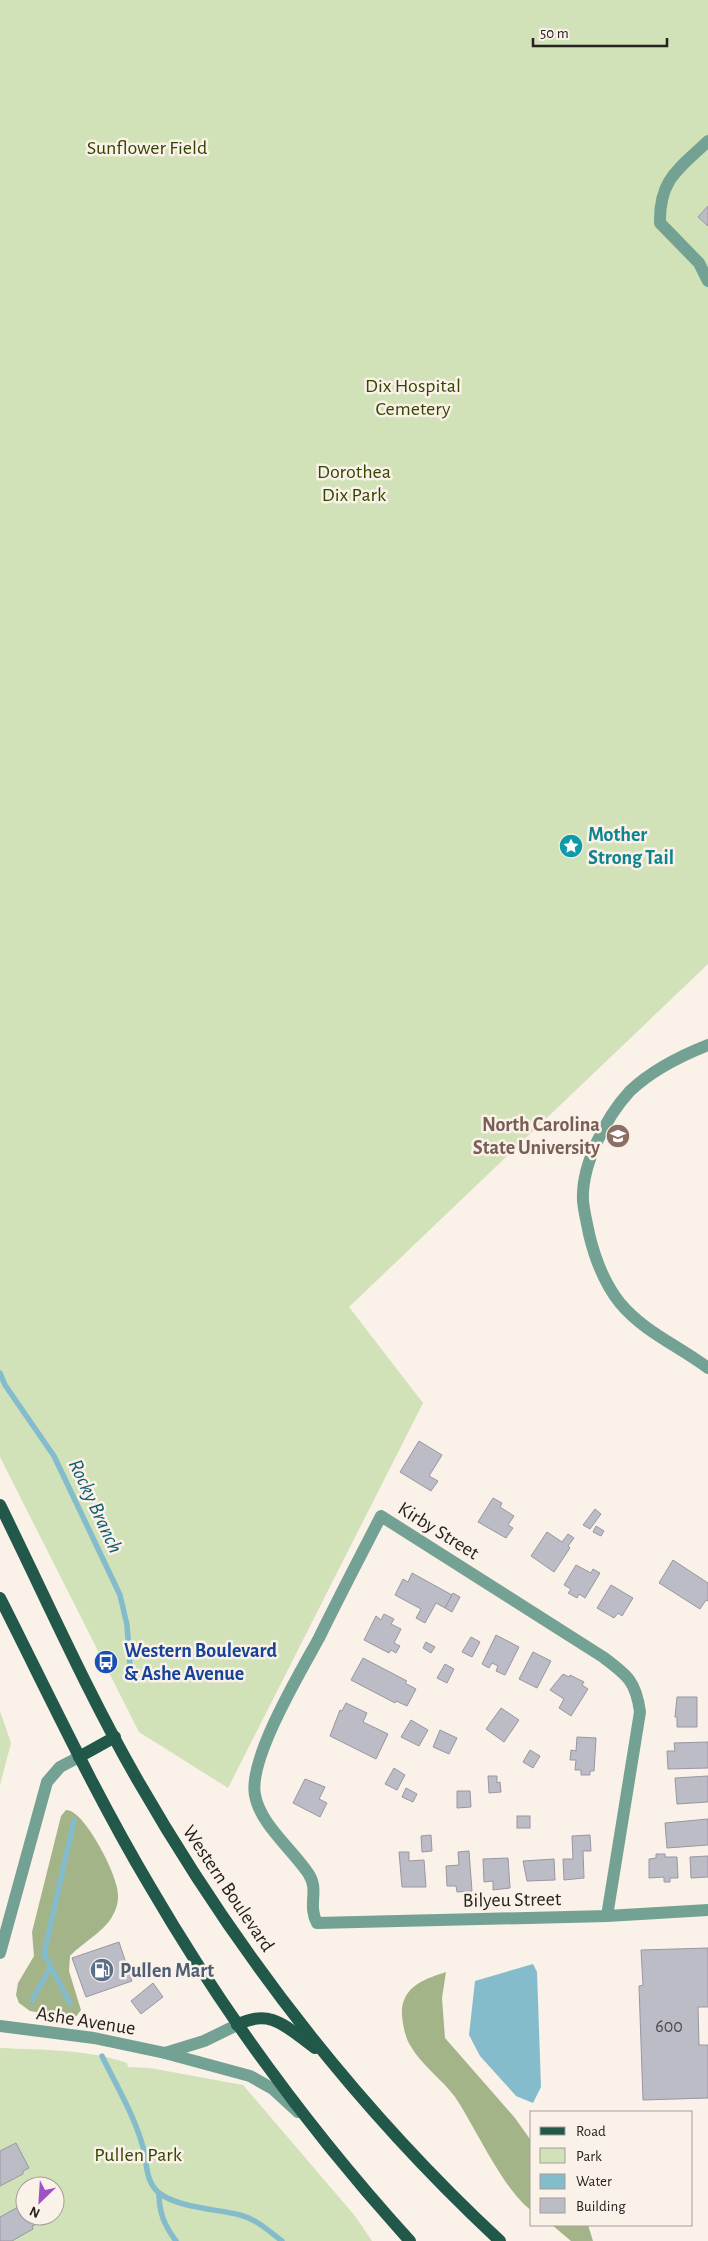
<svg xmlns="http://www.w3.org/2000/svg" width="708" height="2241" font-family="'Alegreya Sans',sans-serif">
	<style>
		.green { fill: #d1e1b8; fill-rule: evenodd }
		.forest { fill: #a3b488 }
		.water { fill: #84bccc }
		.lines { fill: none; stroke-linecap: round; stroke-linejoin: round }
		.stream { stroke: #84bccc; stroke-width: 5.5 }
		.building { fill: #bcbcc6; stroke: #9897a2 }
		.minor { stroke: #73a294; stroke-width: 12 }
		.tertiary { stroke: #73a294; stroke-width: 12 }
		.primary { stroke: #21584a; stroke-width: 12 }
		.labels { text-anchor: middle; stroke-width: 5; stroke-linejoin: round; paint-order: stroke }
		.number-label { font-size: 18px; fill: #4b4849 }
		.park-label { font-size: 20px; fill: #334600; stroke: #faf1e8 }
		.culture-label { font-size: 20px; font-weight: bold; fill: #0d838f; stroke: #faf1e8; text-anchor: start }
		.education-label { font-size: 20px; font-weight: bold; fill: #785e54; stroke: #faf1e8; text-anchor: end }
		.street-label { font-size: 20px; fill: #25221f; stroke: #faf1e8 }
		.transit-label { font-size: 20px; font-weight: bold; fill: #164399; stroke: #faf1e8; text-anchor: start }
		.service-label { font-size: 20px; font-weight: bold; fill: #4e5e75; stroke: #faf1e8; text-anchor: start }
		.water-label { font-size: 21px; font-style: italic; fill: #115d6e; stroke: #faf1e8 }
	</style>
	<rect width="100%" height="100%" fill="#faf1e8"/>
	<g class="green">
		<polygon points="0,0 708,0 708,964 349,1307 423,1403 228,1788 139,1732 0,1457"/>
		<polygon points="0,1711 11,1743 0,1785"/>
		<path d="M 0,2048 C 42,2050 87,2049 127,2063 L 128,2067 L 150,2068 L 243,2085 L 355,2216 L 372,2241 L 0,2241 ZM 25,2186 L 55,2186 L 55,2216 L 25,2216 Z"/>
	</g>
	<g class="forest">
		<path d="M 66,1810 C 83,1809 113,1868 116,1884 C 119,1894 119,1903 114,1913 C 106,1931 83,1942 70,1956 L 69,1971 L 81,2010 L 75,2018 L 30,2011 L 19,2003 L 16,1995 L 18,1983 L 34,1956 L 32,1932 L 61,1816 Z"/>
		<path d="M 446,1972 L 442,1998 L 445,2038 L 515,2118 L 532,2142 L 532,2211 C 503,2190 476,2128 455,2097 C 442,2079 421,2065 410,2045 C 405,2038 401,2017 402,2008 C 406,1984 426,1979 446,1972 Z"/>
		<polygon points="552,2225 588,2225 593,2241 571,2241"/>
	</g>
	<polygon class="water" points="533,1964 537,1972 541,2087 533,2103 516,2096 480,2056 469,2035 475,1981"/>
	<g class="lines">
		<g class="stream">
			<polyline points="0,1373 5,1385 54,1456 120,1595 127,1625 130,1665"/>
			<polyline points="32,2000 50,1968"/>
			<polyline points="70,2003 44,1954 74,1820"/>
			<path d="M 102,2056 C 117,2087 136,2118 144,2151 C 147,2166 146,2182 159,2193 C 179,2208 217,2209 240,2215 C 256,2219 269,2231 282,2241"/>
			<path d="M 159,2193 C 159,2212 164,2225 176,2241"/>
		</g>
	</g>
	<g class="building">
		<polygon points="708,206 708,226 698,217"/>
		<polygon points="419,1441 442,1455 429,1476 438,1481 431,1491 400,1472"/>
		<polygon points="493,1498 502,1503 500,1507 514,1516 508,1525 513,1528 506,1538 478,1522"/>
		<polygon points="595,1509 601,1514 590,1529 583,1525"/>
		<polygon points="596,1526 604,1531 601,1536 593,1532"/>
		<polygon points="547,1532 562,1542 568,1534 574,1538 568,1546 570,1548 554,1572 531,1556"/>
		<polygon points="673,1560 708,1583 708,1601 706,1600 700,1609 659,1583"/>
		<polygon points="576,1565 591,1573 593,1569 600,1573 585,1598 579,1594 577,1598 568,1593 571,1589 564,1585"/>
		<polygon points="412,1573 452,1595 445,1608 436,1603 425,1623 416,1618 421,1609 395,1595 403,1579 408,1582"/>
		<polygon points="611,1585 633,1598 622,1616 618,1613 614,1618 597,1608"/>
		<polygon points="453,1593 460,1597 452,1612 445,1608"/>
		<polygon points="384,1614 394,1619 391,1624 401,1629 394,1643 400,1646 396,1653 391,1650 389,1653 364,1640 376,1616 381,1620"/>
		<polygon points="496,1635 519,1647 505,1675 496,1671 498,1666 492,1663 489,1668 482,1664"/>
		<polygon points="471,1637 480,1642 472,1657 462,1652"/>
		<polygon points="426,1642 435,1647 431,1653 423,1648"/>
		<polygon points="533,1652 551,1661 537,1688 519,1679"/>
		<polygon points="363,1658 407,1681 405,1683 416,1689 407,1706 396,1701 395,1703 351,1680"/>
		<polygon points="445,1664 454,1669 447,1683 437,1678"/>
		<polygon points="563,1674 569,1677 570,1675 584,1682 582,1685 588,1689 571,1716 559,1708 564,1699 550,1690"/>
		<polygon points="677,1697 697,1697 697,1727 677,1727 677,1717 675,1717"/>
		<polygon points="346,1703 367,1713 363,1722 388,1734 376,1759 330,1736 340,1710 342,1711"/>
		<polygon points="501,1708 519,1720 504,1742 486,1729"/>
		<polygon points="411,1720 428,1730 419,1746 401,1737"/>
		<polygon points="440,1730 457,1738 449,1754 433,1747"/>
		<polygon points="577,1737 596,1738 594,1771 590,1771 590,1775 581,1775 581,1770 575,1770 576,1760 570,1760 571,1750 576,1751"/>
		<polygon points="708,1742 708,1768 668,1769 667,1751 675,1751 674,1743"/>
		<polygon points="530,1750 540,1756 533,1768 523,1762"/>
		<polygon points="394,1768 405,1775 397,1790 385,1784"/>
		<polygon points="488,1776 497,1776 497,1783 500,1782 501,1792 489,1793"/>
		<polygon points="708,1776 708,1802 677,1804 675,1778"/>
		<polygon points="305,1779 325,1787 319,1799 327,1803 320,1817 293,1803"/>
		<polygon points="406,1788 417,1794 413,1802 402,1797"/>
		<polygon points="457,1791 470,1791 471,1807 457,1808"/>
		<rect x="517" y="1816" width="13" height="12"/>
		<polygon points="708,1819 708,1845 667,1848 665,1823"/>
		<polygon points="431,1835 432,1851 422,1852 421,1836"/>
		<polygon points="590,1835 591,1851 583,1851 584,1878 564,1880 563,1859 573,1859 572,1836"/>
		<polygon points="469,1851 472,1891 457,1892 456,1886 447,1886 446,1866 459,1865 458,1852"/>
		<polygon points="399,1852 409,1852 409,1861 424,1860 426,1887 402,1887"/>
		<polygon points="656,1854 665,1854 665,1857 677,1857 678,1878 670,1878 670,1882 664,1882 664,1877 649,1878 649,1859 656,1858"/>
		<polygon points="708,1856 708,1877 691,1878 690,1857"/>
		<polygon points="508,1858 510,1888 493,1890 493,1881 484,1882 483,1859"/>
		<polygon points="554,1859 555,1880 527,1881 523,1861"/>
		<polygon points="119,1942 132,1981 86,1997 72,1958"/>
		<polygon points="708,1948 708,2007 698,2007 699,2045 708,2045 708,2098 643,2100 639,1986 643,1985 641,1950"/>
		<polygon points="153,1983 163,1997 141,2014 131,2001"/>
		<polygon points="16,2143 29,2168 23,2171 23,2174 0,2186 0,2151"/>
		<polygon points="20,2206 22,2208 25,2207 25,2216 30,2216 35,2225 32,2226 33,2229 12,2241 0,2241 0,2217"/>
	</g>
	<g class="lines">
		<g class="minor">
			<path d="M 708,141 C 679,169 659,179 660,223 L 699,263 L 708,281"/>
			<path d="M 708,1045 C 680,1056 652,1070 630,1091 C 606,1117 581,1165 583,1201 C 584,1212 587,1223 589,1234 C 595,1259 604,1283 620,1303 C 644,1332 679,1346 708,1368"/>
			<path d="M 607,1916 L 640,1712 C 636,1681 627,1675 603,1657 L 381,1516 C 360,1557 339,1597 319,1638 C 301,1671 248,1759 255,1795 C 260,1824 292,1849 308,1873 C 320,1890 307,1904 317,1923 L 607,1916 L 708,1910"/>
		</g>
		<g class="tertiary">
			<polyline points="0,1953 47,1782 60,1767 79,1757"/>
			<polyline points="0,2026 94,2038 165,2053 250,2076 273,2089 298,2112"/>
			<polyline points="165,2053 204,2041 237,2025"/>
		</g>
		<g class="primary">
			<path d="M 0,1505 C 45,1596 86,1690 137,1779 C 235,1950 356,2107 500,2241"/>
			<path d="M 0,1598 C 49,1695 95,1794 151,1888 C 225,2015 311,2132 410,2241"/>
			<polyline points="79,1757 115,1737"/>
			<path d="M 237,2025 C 271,2007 287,2028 315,2048"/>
		</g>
	</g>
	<defs>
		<g id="sight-disc" transform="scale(1.25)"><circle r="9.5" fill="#0f9aa8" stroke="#faf1e8"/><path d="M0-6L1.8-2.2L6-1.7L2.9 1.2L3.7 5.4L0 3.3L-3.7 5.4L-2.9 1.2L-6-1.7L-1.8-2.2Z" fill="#fff"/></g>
		<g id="university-disc" transform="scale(1.25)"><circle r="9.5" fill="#8d6e63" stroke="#faf1e8"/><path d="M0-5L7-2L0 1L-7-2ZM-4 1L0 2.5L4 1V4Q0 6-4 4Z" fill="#fff"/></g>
		<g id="bus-disc" transform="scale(1.25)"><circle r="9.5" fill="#1a4fb4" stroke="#faf1e8"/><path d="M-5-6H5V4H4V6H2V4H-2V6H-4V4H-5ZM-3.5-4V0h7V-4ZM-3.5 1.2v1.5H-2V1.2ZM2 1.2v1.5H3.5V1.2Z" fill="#fff"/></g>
		<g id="fuel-disc" transform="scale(1.25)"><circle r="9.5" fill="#5c6f8a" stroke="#faf1e8"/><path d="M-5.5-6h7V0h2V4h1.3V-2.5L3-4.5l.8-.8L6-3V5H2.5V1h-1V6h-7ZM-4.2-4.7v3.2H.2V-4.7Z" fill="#fff"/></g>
	</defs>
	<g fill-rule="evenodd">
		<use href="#sight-disc" x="571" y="846"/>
		<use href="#university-disc" x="618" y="1136"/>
		<use href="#bus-disc" x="106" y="1662"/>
		<use href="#fuel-disc" x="102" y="1970"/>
	</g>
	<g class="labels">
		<g class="number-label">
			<text x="669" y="2032">600</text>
		</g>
		<g class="park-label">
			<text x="147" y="154">Sunflower Field</text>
			<text x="413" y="392">Dix Hospital<tspan x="413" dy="23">Cemetery</tspan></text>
			<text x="354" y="478">Dorothea<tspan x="354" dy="23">Dix Park</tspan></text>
			<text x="138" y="2161">Pullen Park</text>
		</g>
		<g class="culture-label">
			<text x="588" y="841">Mother<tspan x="588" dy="23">Strong Tail</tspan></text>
		</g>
		<g class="education-label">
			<text x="600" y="1131">North Carolina<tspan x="600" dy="23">State University</tspan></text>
		</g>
		<g class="street-label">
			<text transform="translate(439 1530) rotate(32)" y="7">Kirby Street</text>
			<text transform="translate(229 1888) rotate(56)" y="7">Western Boulevard</text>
			<text transform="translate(512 1899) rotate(-1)" y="7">Bilyeu Street</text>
			<text transform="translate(86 2020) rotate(9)" y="7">Ashe Avenue</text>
		</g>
		<g class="transit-label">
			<text x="124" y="1657">Western Boulevard<tspan x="124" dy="23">&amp; Ashe Avenue</tspan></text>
		</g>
		<g class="service-label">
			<text x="120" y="1977">Pullen Mart</text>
		</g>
		<g class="water-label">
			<text transform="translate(96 1506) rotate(65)" y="7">Rocky Branch</text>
		</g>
	</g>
	<rect x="530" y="2111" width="162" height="115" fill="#faf1e8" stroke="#a59e98"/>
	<rect x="540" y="2127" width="25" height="8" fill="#21584a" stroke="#a59e98"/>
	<text x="576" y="2136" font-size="15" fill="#25221f">Road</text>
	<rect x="540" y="2148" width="25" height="15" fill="#d1e1b8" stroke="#a59e98"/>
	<text x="576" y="2161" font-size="15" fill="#25221f">Park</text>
	<rect x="540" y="2174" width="25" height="15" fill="#84bccc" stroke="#a59e98"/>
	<text x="576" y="2186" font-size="15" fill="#25221f">Water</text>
	<rect x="540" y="2198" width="25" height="15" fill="#bcbcc6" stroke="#a59e98"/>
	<text x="576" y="2211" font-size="15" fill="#25221f">Building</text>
	<g transform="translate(40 2201) rotate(205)"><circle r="24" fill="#faf1e8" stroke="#a59e98"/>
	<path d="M0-4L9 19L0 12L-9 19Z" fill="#9f52c4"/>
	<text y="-8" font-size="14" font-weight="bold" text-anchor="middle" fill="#25221f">N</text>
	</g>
	<path d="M533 38v8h134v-8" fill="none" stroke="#25221f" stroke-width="2.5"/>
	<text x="540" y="38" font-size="15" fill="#25221f" stroke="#faf1e8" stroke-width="4" paint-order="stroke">50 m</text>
</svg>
